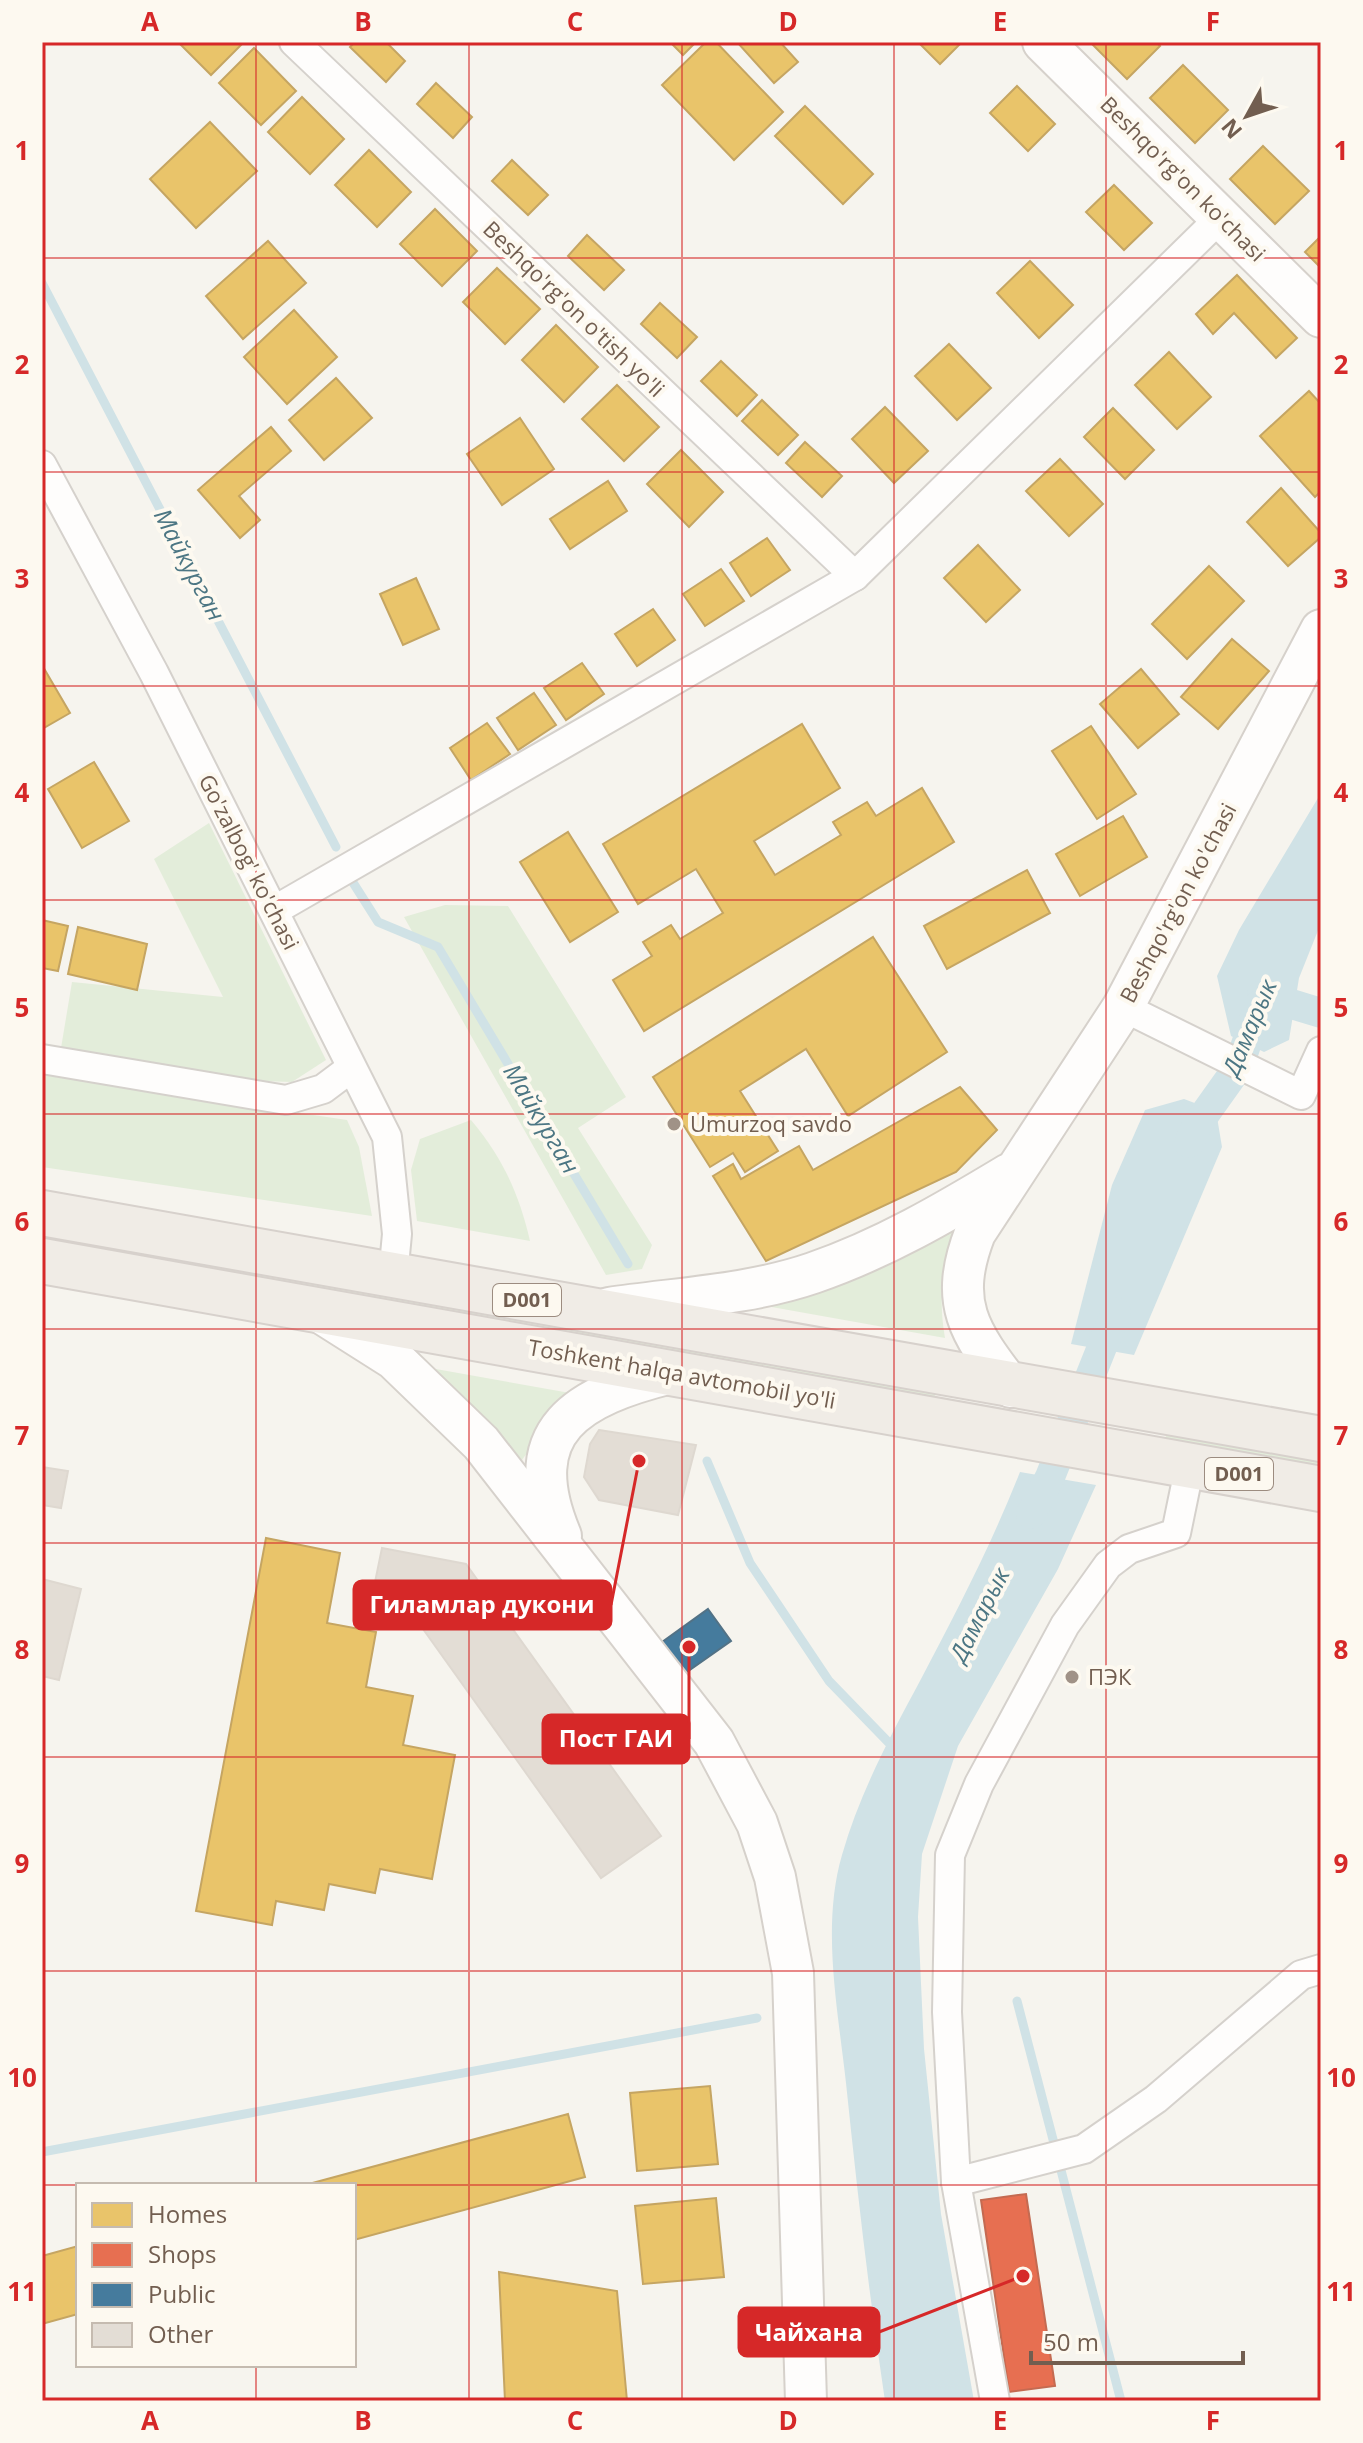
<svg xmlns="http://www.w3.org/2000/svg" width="1363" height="2443" font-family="'Open Sans',sans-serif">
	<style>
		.green { fill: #e3edda }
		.water { fill: #d0e2e6 }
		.homes { fill: #e9c46a; stroke: #c5a562; stroke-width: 2 }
		.shops { fill: #e76f51; stroke: #c46a51; stroke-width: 2 }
		.public { fill: #457b9d; stroke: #527286; stroke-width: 2 }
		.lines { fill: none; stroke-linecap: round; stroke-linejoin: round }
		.stream { stroke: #d0e2e6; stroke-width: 9 }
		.canal { stroke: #d0e2e6; stroke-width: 30 }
		.building { fill: #e3ddd5; stroke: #ded8d0; stroke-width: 2 }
		.minor-casing { stroke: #d5d1cc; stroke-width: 32 }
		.secondary-casing { stroke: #d6d1cb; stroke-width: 44 }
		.trunk-casing { stroke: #d7d1cc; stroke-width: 48 }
		.minor { stroke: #fefdfc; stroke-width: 28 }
		.secondary { stroke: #fefdfc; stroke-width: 40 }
		.trunk { stroke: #f0ece6; stroke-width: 44 }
		.grid { fill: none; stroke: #d62828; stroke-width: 2; stroke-opacity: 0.55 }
		.poi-dot { fill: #a09287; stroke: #fdf9f0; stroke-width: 3 }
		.labels { text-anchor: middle; stroke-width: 8; stroke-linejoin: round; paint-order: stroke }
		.shield { fill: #fdf9f0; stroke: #9c8c80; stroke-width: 2 }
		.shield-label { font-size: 20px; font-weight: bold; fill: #725e50 }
		.street-label { font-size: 22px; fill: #725e50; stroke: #fdf9f0 }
		.poi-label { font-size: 22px; fill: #725e50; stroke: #fdf9f0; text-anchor: start }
		.water-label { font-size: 24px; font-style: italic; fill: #4c7683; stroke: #fdf9f0 }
		.leader { fill: none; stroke: #d62828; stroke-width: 3 }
		.callout-dot { fill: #d62828; stroke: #fdf9f0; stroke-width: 3 }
		.callout { fill: #d62828; stroke: #d62828; stroke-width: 3 }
		.callout-label { font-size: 24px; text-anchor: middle; font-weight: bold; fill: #fff }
		.neatline { fill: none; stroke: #d62828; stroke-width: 3 }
		.grid-label { font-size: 26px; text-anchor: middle; font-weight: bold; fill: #d62828 }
	</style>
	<rect width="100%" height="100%" fill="#f6f4ee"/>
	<g class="green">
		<polygon points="209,823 326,1060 292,1082 232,1080 60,1054 72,982 223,997 154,859"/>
		<polygon points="445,905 508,906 626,1097 578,1128 652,1245 642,1269 606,1275 404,917"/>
		<polygon points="42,1075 347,1120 359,1147 372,1216 42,1167"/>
		<path d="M 471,1120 C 503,1158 519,1194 530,1241 L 417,1221 L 411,1170 L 420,1139 Z"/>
		<path d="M 958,1227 C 942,1266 938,1297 945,1338 L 766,1306 Z"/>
		<polygon points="112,1240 937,1384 934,1401 109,1256"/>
		<polygon points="419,1366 570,1393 522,1460"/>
		<polygon points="1168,1424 1321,1451 1321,1468 1165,1441"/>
	</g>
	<g class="water">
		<polygon points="1321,793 1321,923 1299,978 1289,1040 1264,1052 1231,1036 1217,976 1239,930"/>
		<polygon points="1184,1099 1216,1111 1222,1147 1134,1355 1071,1344 1112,1185 1145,1110"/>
		<path d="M 1020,1472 L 1096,1485 L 1058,1569 L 958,1746 L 922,1854 L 918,1917 L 924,2049 L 941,2214 L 974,2401 L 885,2401 C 869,2295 857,2189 846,2083 C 838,2010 821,1927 842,1855 C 860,1792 891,1735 921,1679 C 957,1611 992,1543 1020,1472 Z"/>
	</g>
	<g class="homes">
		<polygon points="178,42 244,42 211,75"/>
		<polygon points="355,42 386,42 405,61 386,82 350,47"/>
		<polygon points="670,42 696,42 683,55"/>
		<polygon points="706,42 716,42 783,112 734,160 662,85"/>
		<polygon points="737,42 780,42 798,62 774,83"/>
		<polygon points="918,42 962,42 940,64"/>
		<polygon points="1090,42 1156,42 1160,46 1127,79"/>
		<polygon points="254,48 296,91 261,125 219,83"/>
		<polygon points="1183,65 1228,110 1195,143 1150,98"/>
		<polygon points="436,83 472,117 453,138 417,104"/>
		<polygon points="1017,86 1055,124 1028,151 990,113"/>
		<polygon points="302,97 344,139 310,174 268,132"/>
		<polygon points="805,106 873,174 843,204 775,136"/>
		<polygon points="210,122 257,171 196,228 150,179"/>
		<polygon points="1263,146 1309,191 1275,224 1230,179"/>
		<polygon points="369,150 411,192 377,227 335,185"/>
		<polygon points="512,160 548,195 528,215 492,181"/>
		<polygon points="1114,185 1152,223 1124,250 1086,212"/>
		<polygon points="435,209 477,251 442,286 400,244"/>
		<polygon points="587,235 624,270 604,290 568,256"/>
		<polygon points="1321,236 1321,268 1305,252"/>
		<polygon points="268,241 306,283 243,339 206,296"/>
		<polygon points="1030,261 1073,305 1039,338 997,293"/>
		<polygon points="497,268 540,309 505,344 463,302"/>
		<polygon points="1237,275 1297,338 1276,358 1234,313 1213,334 1196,314"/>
		<polygon points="660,303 697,337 677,358 641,324"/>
		<polygon points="294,310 337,357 287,404 244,357"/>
		<polygon points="556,325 598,367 564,402 522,360"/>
		<polygon points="949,344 991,388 957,420 915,376"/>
		<polygon points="1169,352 1211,397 1177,429 1135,385"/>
		<polygon points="721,361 757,395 737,416 701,381"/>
		<polygon points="336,378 372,418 324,460 289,420"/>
		<polygon points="617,385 659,427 624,461 582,419"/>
		<polygon points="1309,391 1321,404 1321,491 1315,497 1260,436"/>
		<polygon points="762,400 798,435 778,455 742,421"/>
		<polygon points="885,407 928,451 894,483 852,439"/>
		<polygon points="1113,408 1154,450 1125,479 1084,437"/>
		<polygon points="520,418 554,469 502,505 467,454"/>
		<polygon points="271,427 291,451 239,496 260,520 240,538 198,490"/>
		<polygon points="805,442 842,476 822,497 786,463"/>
		<polygon points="681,450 723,492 689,527 647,484"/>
		<polygon points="1060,459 1103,504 1069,536 1026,491"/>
		<polygon points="608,481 627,511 570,549 550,519"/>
		<polygon points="1281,488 1321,533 1321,537 1288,566 1247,522"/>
		<polygon points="767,538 790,570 751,596 730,563"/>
		<polygon points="978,545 1020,590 986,622 944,578"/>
		<polygon points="1209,566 1244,601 1187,659 1152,624"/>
		<polygon points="721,569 744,601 705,626 683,594"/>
		<polygon points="416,578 439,629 403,645 380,594"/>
		<polygon points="653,609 675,640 637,666 615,634"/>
		<polygon points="1232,639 1269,671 1218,729 1181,697"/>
		<polygon points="582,663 604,694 566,720 544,688"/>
		<polygon points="42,665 70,713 42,729"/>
		<polygon points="1141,669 1179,714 1138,748 1100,704"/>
		<polygon points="534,693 556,725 518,750 497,718"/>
		<polygon points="487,723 510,754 471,780 450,748"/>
		<polygon points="802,724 840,788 754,841 775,875 841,835 833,822 867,802 876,816 922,788 954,842 644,1031 613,980 652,956 643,942 671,925 680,939 723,913 696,869 638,904 603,844"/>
		<polygon points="1091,726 1136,794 1097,819 1052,751"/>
		<polygon points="94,762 129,821 82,848 48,789"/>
		<polygon points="1123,816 1147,857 1080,896 1056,854"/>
		<polygon points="568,832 618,912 570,942 520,862"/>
		<polygon points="1027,870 1050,913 947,969 924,926"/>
		<polygon points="42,920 68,926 58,971 42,968"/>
		<polygon points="78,927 147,944 137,990 68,974"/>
		<polygon points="873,937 947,1052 848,1116 806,1049 740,1091 778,1151 745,1172 733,1153 710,1167 653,1077"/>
		<polygon points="960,1087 997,1130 956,1172 766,1261 713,1176 733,1164 741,1179 799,1146 813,1170"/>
		<polygon points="266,1538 340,1553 327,1623 376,1632 366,1687 413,1696 403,1745 455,1755 432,1879 380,1869 375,1893 329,1884 324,1910 276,1901 272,1925 196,1911"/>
		<polygon points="710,2086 718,2164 637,2171 630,2093"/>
		<polygon points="568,2114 585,2177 354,2240 354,2185 305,2185"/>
		<polygon points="716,2198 724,2277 643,2284 635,2206"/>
		<polygon points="78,2246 78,2314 42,2324 42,2256"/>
		<polygon points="499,2272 617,2291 627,2401 505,2401"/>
	</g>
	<polygon class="shops" points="1026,2194 1055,2386 1009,2392 981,2200"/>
	<polygon class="public" points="708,1609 731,1641 681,1676 658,1645"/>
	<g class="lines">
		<g class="stream">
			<polyline points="42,283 336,847"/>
			<polyline points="352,881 378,922 438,947 628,1264"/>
			<polyline points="707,1461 750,1563 829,1681 893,1747"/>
			<polyline points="1017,2001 1121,2401"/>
			<polyline points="42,2152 757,2018"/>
		</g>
		<g class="canal">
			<polyline points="1262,995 1321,1013"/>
			<polyline points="1189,1143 1197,1125 1239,1066 1259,1005"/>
			<polyline points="1031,1514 1050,1477 1116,1312"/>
		</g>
	</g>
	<g class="building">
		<polygon points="599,1430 696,1445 678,1515 599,1500 584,1477 590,1444"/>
		<polygon points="42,1467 68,1471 61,1508 42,1505"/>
		<polygon points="382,1548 466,1564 661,1836 601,1878 423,1629 388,1611 374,1587"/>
		<polygon points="42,1579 81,1589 59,1680 42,1676"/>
	</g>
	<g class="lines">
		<g class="minor-casing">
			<g id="minor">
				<polyline points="294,42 855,576"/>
				<polyline points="42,465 154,673 387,1137 397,1234 393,1276"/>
				<polyline points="275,910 855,576 1222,216"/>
				<polyline points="1123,1007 1301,1095 1321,1051"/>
				<polyline points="42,1059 286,1100 323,1089 351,1068"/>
				<polyline points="956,2182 1084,2149 1156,2099 1301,1975 1321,1969"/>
				<polyline points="995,2401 956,2182 947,2012 950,1855 979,1784 1065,1625 1108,1565 1129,1549 1176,1533 1190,1465"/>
			</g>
		</g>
		<g class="secondary-casing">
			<g id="secondary">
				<polyline points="1043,42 1321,317"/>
				<path d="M 609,1308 C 676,1298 749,1295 813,1273 C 883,1249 946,1212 1009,1174"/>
				<polyline points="323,1314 394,1359 481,1443 714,1742 757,1823 775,1877 793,1973 806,2401"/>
				<path d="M 1011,1387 C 969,1332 948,1303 975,1233 L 1123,1007 L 1321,630"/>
				<path d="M 561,1536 C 516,1429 579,1396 671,1373"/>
			</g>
		</g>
		<g class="trunk-casing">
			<g id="trunk">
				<polyline points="42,1213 1321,1439"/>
				<polyline points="42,1261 1321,1489"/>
			</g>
		</g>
		<use href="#minor" class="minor"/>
		<use href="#secondary" class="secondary"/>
		<use href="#trunk" class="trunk"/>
	</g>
	<path class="grid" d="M 256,42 L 256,2185M 469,42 L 469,2401M 682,42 L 682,2401M 894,42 L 894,2401M 1106,42 L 1106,2401M 42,258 L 1321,258M 42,472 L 1321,472M 42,686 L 1321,686M 42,900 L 1321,900M 42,1114 L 1321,1114M 42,1329 L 1321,1329M 42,1543 L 1321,1543M 42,1757 L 1321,1757M 42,1971 L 1321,1971M 42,2185 L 1321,2185M 256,2365 L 256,2401"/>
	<g class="poi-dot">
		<circle cx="674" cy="1124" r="8"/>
		<circle cx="1072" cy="1677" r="8"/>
	</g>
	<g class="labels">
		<g class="shield">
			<rect x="493" y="1284" width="68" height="32" rx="6"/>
			<rect x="1205" y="1458" width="68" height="32" rx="6"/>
		</g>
		<g class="shield-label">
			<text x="527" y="1307">D001</text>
			<text x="1239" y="1481">D001</text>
		</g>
		<g class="street-label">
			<text transform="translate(1183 179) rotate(45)" y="8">Beshqo'rg'on ko'chasi</text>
			<text transform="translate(574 309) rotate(44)" y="8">Beshqo'rg'on o'tish yo'li</text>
			<text transform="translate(249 862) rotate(63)" y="8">Go'zalbog' ko'chasi</text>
			<text transform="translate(1178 903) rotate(-62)" y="8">Beshqo'rg'on ko'chasi</text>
			<text transform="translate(682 1374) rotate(10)" y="8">Toshkent halqa avtomobil yo'li</text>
		</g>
		<g class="poi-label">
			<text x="690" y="1132">Umurzoq savdo</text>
			<text x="1088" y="1685">ПЭК</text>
		</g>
		<g class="water-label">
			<text transform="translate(189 565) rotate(62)" y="8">Майкурган</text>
			<text transform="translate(1250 1028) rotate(-67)" y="8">Дамарык</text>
			<text transform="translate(541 1119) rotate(59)" y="8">Майкурган</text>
			<text transform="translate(980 1615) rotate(-63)" y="8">Дамарык</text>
		</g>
	</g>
	<path class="leader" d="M639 1461L611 1605M689 1647L689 1739M1023 2276L879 2332"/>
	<g class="callout-dot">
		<circle cx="639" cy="1461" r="8"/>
		<circle cx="689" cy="1647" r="8"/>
		<circle cx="1023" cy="2276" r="8"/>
	</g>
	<g class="callout">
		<rect x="354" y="1581" width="257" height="48" rx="8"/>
		<rect x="543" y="1715" width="146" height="48" rx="8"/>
		<rect x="739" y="2308" width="140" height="48" rx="8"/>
	</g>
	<g class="callout-label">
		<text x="482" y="1613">Гиламлар дукони</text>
		<text x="616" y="1747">Пост ГАИ</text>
		<text x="809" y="2341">Чайхана</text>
	</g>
	<rect width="1363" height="2443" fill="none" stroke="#fdf9f0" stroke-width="88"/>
	<rect x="76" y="2183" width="280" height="184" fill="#fdf9f0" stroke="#c5bbb0" stroke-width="2"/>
	<rect x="92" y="2203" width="40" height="24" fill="#e9c46a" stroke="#c5bbb0" stroke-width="2"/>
	<text x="148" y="2223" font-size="24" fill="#725e50">Homes</text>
	<rect x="92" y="2243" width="40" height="24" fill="#e76f51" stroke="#c5bbb0" stroke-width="2"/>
	<text x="148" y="2263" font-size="24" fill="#725e50">Shops</text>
	<rect x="92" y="2283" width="40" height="24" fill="#457b9d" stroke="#c5bbb0" stroke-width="2"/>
	<text x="148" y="2303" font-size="24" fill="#725e50">Public</text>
	<rect x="92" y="2323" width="40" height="24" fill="#e3ddd5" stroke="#c5bbb0" stroke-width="2"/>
	<text x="148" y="2343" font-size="24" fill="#725e50">Other</text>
	<g transform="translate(1247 116) rotate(230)" stroke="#fdf9f0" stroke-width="6" paint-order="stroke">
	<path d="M0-6L14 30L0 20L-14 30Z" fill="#725e50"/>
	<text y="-12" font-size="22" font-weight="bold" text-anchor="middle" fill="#725e50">N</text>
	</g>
	<path d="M1031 2351v12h212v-12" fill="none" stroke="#725e50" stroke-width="4"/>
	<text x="1043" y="2351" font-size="24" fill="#725e50" stroke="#fdf9f0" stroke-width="6" paint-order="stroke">50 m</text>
	<rect x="44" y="44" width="1275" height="2355" class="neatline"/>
	<g class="grid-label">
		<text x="150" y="31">A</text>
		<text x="363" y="31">B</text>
		<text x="575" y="31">C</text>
		<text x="788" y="31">D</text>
		<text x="1000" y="31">E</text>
		<text x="1213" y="31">F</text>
		<text x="22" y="160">1</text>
		<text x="1341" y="160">1</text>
		<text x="22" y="374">2</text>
		<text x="1341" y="374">2</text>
		<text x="22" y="588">3</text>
		<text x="1341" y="588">3</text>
		<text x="22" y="802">4</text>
		<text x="1341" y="802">4</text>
		<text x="22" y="1017">5</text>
		<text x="1341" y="1017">5</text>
		<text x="22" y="1231">6</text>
		<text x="1341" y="1231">6</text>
		<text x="22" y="1445">7</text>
		<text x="1341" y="1445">7</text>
		<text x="22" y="1659">8</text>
		<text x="1341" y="1659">8</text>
		<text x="22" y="1873">9</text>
		<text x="1341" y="1873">9</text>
		<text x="22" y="2087">10</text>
		<text x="1341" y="2087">10</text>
		<text x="22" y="2301">11</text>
		<text x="1341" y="2301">11</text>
		<text x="150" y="2430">A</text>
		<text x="363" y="2430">B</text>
		<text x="575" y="2430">C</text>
		<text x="788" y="2430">D</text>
		<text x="1000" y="2430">E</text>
		<text x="1213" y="2430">F</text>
	</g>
</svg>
